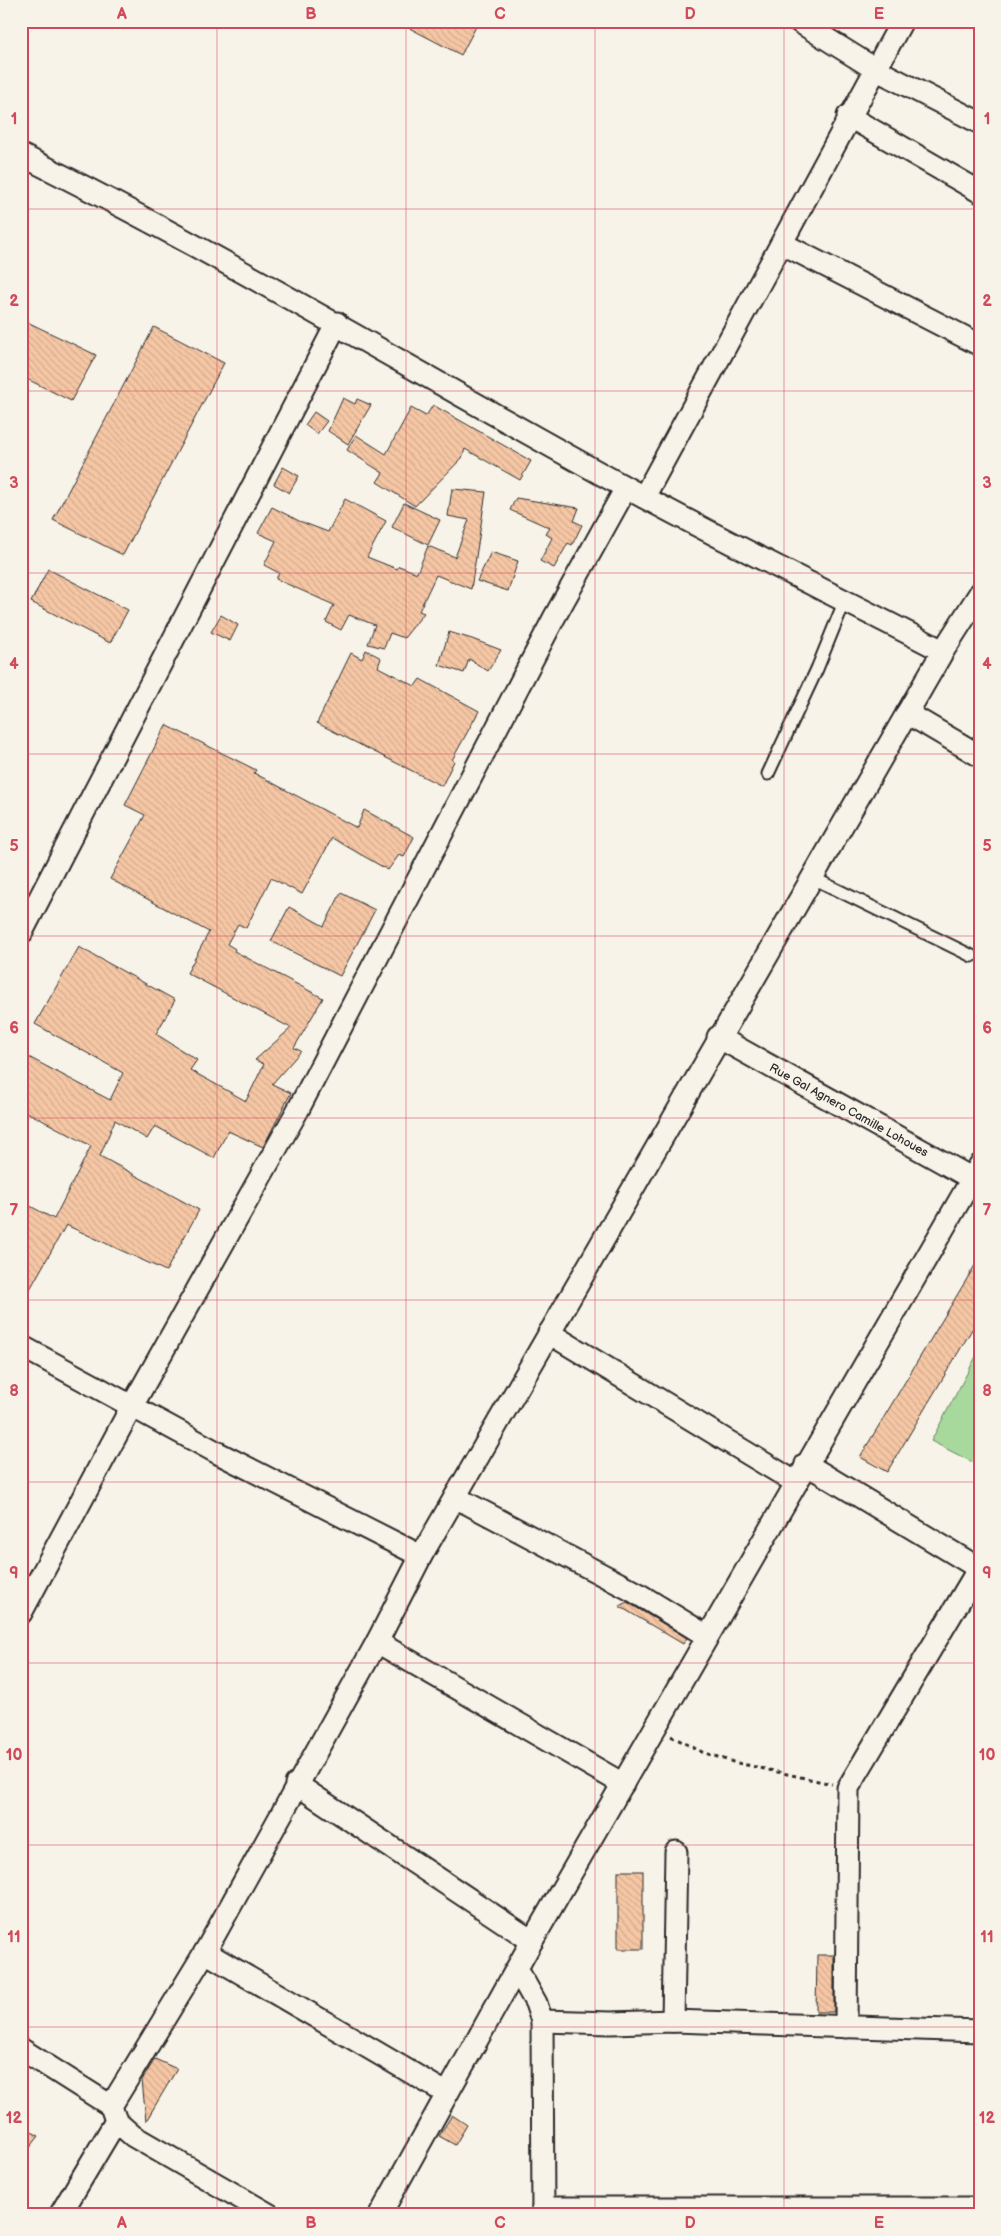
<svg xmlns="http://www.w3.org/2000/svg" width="1001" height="2236" font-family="'Balsamiq Sans',sans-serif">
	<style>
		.green { fill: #a6d99b; stroke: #688263 }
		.building { fill: url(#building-back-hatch); stroke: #2b2b2b }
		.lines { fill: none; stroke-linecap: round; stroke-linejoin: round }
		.lane-casing { stroke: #2b2b2b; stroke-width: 15 }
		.street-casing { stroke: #2b2b2b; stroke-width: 25 }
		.path { stroke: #2b2b2b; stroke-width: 3; stroke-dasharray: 4 4; stroke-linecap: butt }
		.lane { stroke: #f7f3e8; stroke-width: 11 }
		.street { stroke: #f7f3e8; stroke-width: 21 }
		.grid { fill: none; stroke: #d1495b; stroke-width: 1; stroke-opacity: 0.55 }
		.labels { text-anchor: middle; stroke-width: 5; stroke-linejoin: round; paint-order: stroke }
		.street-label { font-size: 12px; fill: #2b2b2b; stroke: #f7f3e8 }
		.neatline { fill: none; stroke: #d1495b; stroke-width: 2 }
		.grid-label { font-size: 16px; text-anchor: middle; font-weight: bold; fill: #d1495b }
	</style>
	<defs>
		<pattern id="building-back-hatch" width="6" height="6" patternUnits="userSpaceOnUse" patternTransform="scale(1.25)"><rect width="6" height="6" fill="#f6c7a5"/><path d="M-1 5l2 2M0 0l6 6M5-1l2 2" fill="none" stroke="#d3ab8e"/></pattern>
	</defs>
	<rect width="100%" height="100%" fill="#f7f3e8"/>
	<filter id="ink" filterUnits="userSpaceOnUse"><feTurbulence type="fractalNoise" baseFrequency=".02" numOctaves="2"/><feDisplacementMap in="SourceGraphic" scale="10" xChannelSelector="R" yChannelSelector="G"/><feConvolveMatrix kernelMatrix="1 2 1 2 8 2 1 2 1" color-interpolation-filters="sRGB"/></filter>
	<g filter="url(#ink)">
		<polygon class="green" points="980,1349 980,1466 931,1441"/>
		<g class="building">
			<polygon points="396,21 479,21 461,55"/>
			<polygon points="21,319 96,355 71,401 21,376"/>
			<polygon points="154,327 224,363 123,555 53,520"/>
			<polygon points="343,398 355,404 357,399 371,405 348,444 328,431"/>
			<polygon points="433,405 531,461 520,480 465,449 462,458 415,506 377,482 383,473 347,450 356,435 386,454 411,408 426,416"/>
			<polygon points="314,412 327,421 317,434 305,425"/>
			<polygon points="283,467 299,476 289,493 274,484"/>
			<polygon points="452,489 486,492 471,589 436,575 419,611 424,613 404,638 390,633 384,648 368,644 375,625 349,615 341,630 326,622 334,605 276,579 279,573 264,565 276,541 258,533 272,507 299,521 328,532 345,499 386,521 367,557 397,569 399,566 417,573 428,546 455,557 469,520 448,516"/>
			<polygon points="516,498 579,508 574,521 582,525 572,545 568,543 554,568 540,561 552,538 546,534 550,528 510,510"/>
			<polygon points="404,503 440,520 428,545 392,527"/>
			<polygon points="491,552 518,561 508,591 477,581"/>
			<polygon points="48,569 128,610 110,643 31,602"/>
			<polygon points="221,615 238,625 230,641 211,632"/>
			<polygon points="449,632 472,639 501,650 488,671 469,659 464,673 439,665"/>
			<polygon points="366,650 381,658 378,667 415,686 420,679 479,711 452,760 454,761 442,786 317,723 351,653 362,659"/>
			<polygon points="166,725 256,770 254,773 357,828 364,810 414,837 404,857 399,855 388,870 332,838 302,894 271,878 246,928 238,924 227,944 235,949 234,951 323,998 294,1048 301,1051 272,1084 291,1093 263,1147 228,1131 214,1158 155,1126 147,1139 115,1120 100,1156 199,1210 166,1271 66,1225 21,1305 21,1201 54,1219 91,1146 21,1109 21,1053 110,1100 123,1073 35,1024 79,947 175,1000 156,1034 197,1060 190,1070 246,1101 264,1064 255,1060 291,1028 187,973 209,932 110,879 145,815 125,805"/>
			<polygon points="341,893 375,910 340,976 271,941 289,907 324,926"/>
			<polygon points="980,1257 980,1316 887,1472 860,1457"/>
			<polygon points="627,1602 687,1638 683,1644 619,1606"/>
			<rect x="618" y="1871" width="25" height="78"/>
			<polygon points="817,1955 834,1955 834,2012 816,2012"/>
			<polygon points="155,2059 177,2069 146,2121 142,2080"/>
			<polygon points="452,2115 467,2125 455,2145 439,2136"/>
			<polygon points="21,2126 39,2136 21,2159"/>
		</g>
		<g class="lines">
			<g class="lane-casing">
				<g id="lane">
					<polyline points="768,774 817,669 845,600"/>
					<polyline points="811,877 972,956"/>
				</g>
			</g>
			<g class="street-casing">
				<g id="street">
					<polyline points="798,21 875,69 980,123"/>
					<polyline points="848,116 980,192"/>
					<path d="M 21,155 C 227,257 423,377 625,487 C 729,544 837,596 943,651"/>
					<polyline points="783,244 980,345"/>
					<polyline points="644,497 902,21"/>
					<polyline points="907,713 980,756"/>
					<polyline points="21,934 337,323"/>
					<polyline points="718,1037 980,1183"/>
					<polyline points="549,1333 795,1482"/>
					<polyline points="21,1346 218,1453 421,1556"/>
					<polyline points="806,1464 980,1569"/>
					<polyline points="455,1497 635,1592 707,1636"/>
					<polyline points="21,1613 132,1406 299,1108 554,618 626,488"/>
					<polyline points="377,1642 623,1784"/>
					<polyline points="296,1784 532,1941"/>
					<polyline points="205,1952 446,2093"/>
					<polyline points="517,1969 536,2003 542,2021 543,2215"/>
					<polyline points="542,2021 611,2023 673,2021 980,2031"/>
					<polyline points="673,2021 676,1852"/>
					<polyline points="846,2027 848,1788 979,1568"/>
					<polyline points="21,2049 111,2106"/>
					<polyline points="543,2208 980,2208"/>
					<polyline points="60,2215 116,2121"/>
					<polyline points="270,2215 133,2136 116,2121 111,2106 205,1952 377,1642 421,1556 943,651 980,593"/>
					<polyline points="380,2215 532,1941 980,1165"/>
				</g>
			</g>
			<polyline class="path" points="671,1736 702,1752 733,1762 832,1784"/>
			<use href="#lane" class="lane"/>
			<use href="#street" class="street"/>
		</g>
	</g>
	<path class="grid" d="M 217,21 L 217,2215M 406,21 L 406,2215M 595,21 L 595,2215M 784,21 L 784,2215M 21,209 L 980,209M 21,391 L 980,391M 21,573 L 980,573M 21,754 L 980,754M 21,936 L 980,936M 21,1118 L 980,1118M 21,1300 L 980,1300M 21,1482 L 980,1482M 21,1663 L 980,1663M 21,1845 L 980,1845M 21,2027 L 980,2027"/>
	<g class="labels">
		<g class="street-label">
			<text transform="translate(849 1110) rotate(29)" y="4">Rue Gal Agnero Camille Lohoues</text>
		</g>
	</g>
	<rect width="1001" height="2236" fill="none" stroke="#f7f3e8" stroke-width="55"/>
	<rect x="28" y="28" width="946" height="2180" class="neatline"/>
	<g class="grid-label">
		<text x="122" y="19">A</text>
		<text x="311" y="19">B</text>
		<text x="500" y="19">C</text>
		<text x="690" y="19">D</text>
		<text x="879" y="19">E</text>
		<text x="14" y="124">1</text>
		<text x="987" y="124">1</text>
		<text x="14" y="306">2</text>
		<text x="987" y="306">2</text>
		<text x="14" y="488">3</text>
		<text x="987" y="488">3</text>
		<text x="14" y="669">4</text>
		<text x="987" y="669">4</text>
		<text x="14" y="851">5</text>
		<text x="987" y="851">5</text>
		<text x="14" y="1033">6</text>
		<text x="987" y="1033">6</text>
		<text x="14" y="1215">7</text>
		<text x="987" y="1215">7</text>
		<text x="14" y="1396">8</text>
		<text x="987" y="1396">8</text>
		<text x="14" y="1578">9</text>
		<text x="987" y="1578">9</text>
		<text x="14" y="1760">10</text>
		<text x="987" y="1760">10</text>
		<text x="14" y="1942">11</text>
		<text x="987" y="1942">11</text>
		<text x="14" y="2123">12</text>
		<text x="987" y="2123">12</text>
		<text x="122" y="2228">A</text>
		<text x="311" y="2228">B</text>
		<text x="500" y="2228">C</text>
		<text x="690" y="2228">D</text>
		<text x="879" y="2228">E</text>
	</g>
</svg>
